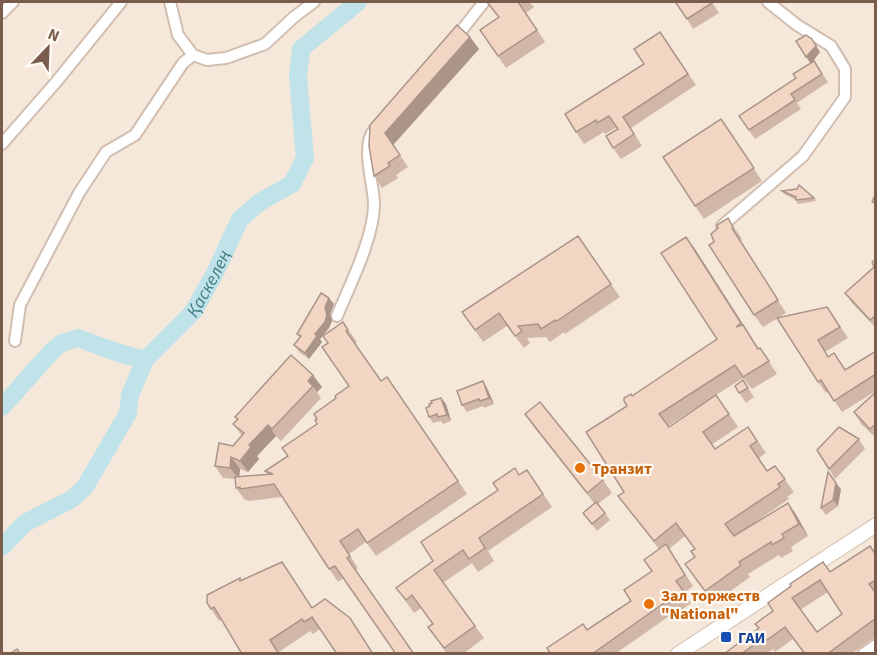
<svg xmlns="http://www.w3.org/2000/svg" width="877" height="655" font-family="'Source Sans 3',sans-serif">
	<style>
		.residential { fill: #f5e8da }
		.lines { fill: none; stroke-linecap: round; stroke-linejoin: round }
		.river { stroke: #bfe3e8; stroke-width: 18 }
		.minor-casing { stroke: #d1beb0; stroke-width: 14 }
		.secondary-casing { stroke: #d6c0b0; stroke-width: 16 }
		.minor { stroke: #fff; stroke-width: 10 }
		.secondary { stroke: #fff; stroke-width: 14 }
		.wall { fill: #d1b7a8; fill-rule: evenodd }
		.shaded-wall { fill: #aa9588 }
		.building { fill: #f3d5c3; stroke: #aa9588; stroke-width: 1.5; fill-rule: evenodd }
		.food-dot { fill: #e8710a; stroke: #fffaf3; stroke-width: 2 }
		.transit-dot { fill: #1a4fb4; stroke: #fffaf3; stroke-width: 2 }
		.labels { text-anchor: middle; stroke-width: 4.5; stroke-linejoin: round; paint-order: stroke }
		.food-label { font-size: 16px; font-weight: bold; fill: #c56008; stroke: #fffaf3; text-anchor: start }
		.transit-label { font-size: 16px; font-weight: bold; fill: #164399; stroke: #fffaf3; text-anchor: start }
		.water-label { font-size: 18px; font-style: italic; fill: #437c86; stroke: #fffaf3 }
	</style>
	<rect width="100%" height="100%" fill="#fdf6ec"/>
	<rect class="residential" x="2" y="2" width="873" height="651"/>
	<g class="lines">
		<g class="river">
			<polyline points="2,407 53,350 62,343 78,338 116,352 145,360"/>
			<path id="s1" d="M 2,547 L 25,523 L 72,499 L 85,487 L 128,413 L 130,395 L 145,360 L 193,312 L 215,273 L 240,219 L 260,202 L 292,184 L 305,158 L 298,77 L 301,49 L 358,2"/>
		</g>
		<g class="minor-casing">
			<g id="minor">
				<polyline points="170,2 178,35 193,55 207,60 226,58 265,44 294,17 314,2"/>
				<polyline points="2,13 13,2"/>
				<polyline points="454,40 484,2"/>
				<polyline points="2,144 57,81 121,2"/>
				<polyline points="722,226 803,156 845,97 845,69 831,46 797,25 768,2"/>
				<path d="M 337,316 C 350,285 375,235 374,202 C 373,183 361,145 374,130"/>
				<polyline points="15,341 20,305 79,193 106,152 135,135 183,63 193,55"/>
				<polyline points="863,654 876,645"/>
			</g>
		</g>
		<g class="secondary-casing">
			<polyline id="secondary" points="678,654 876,525"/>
		</g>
		<use href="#minor" class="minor"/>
		<use href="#secondary" class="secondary"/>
	</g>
	<g class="wall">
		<polygon points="486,2 529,2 534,7 526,13 545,42 506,68 480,30 499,18"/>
		<polygon points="678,2 712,2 719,13 693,29 687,19"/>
		<polygon points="660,32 696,85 631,128 642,146 621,159 613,148 618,129 617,127 605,134 604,132 584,144 576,132 644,64"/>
		<polygon points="470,37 479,49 393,145 408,167 396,175 398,178 382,188 374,176 369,146"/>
		<polygon points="820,52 812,62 814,61 828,82 797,103 801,109 755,139 739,116 796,78"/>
		<polygon points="721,119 762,181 704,219 695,206"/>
		<polygon points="782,191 814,198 816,201 798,204 796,200 784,194"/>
		<polygon points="728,218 742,239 740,240 786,313 763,327 754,315 714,242"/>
		<polygon points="578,236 620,297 565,334 564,332 550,342 546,337 527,338 530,343 524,348 507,326 483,342 462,312"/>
		<path d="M 686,237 L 759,349 L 760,348 L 777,374 L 752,389 L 743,378 L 716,395 L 738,427 L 711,445 L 715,449 L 748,427 L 766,453 L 759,458 L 767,471 L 775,466 L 794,492 L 787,497 L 789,499 L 735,536 L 788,503 L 797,516 L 808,536 L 791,547 L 793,551 L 781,558 L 779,555 L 748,574 L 750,577 L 714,603 L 685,564 L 695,557 L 695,549 L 685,536 L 669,549 L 693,586 L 684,593 L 691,603 L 676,614 L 675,612 L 615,654 L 549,654 L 587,630 L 631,601 L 652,572 L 659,549 L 618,496 L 624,492 L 627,406 L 632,396 L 717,339 ZM 697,407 L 669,427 L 668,426 Z"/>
		<polygon points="876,259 876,328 852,303 845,293 874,267"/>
		<polygon points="334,304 330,314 332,321 329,328 320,339 322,342 309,359 299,352 294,345 300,338 297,334"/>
		<polygon points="827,307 848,338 825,352 829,357 846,370 876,351 876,391 842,412 828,392 826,393 818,382 777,318"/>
		<polygon points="343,322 357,342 355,344 381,381 387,377 467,494 376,556 366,542 349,554 358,568 338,582 282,497 249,501 247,500 245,500 236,488 236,479 223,478 215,466 242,436 233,424 237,420 235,417 291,355 322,387 317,392 321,398 281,441 276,436 257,456 259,459 248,472 240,469 239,477 267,474 265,471 288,456 317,424 336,398 349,386 328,343"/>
		<polygon points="743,380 754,397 746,403 735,386"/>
		<polygon points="483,381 487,388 494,404 484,408 483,406 467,412 462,405"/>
		<polygon points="876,392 876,438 861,424 854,412"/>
		<polygon points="441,398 446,404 451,421 443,424 441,421 433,423 429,417 430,406"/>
		<polygon points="525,414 603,480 612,493 598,504 610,520 597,531 583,513 594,503 534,427"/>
		<polygon points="859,439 865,449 835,479 829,469"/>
		<polygon points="527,470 552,507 488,551 494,561 478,572 472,563 443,583 484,638 463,654 447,654 428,627 433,624 421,608 414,613 396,588 433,561 498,490"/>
		<polygon points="841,489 838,506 826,515 821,508"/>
		<path d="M 876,554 L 876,636 L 851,654 L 804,654 L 793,639 L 775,652 L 773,649 L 766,654 L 724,654 L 759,628 L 755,624 L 830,572 ZM 828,592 L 842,614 L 817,632 L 800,610 Z"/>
		<polygon points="282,562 290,574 320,629 313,634 310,631 279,652 221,620 219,621 207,603 241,580"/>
	</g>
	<g class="shaded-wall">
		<polygon points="470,37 479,49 393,145 408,167 385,133"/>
		<polygon points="812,39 820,52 811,64 806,57"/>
		<polygon points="686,237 695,249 750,335 741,323"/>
		<polygon points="329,298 334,304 330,314 332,321 329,328 320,339 322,342 309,359 305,353 315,334"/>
		<polygon points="313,375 322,387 317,392 313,386 308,381"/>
		<polygon points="483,381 487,388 494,404 489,398"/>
		<polygon points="441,398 446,404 451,421 447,415"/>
		<polygon points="268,425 276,436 257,456 259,459 248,472 240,461 249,445"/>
		<polygon points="231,457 240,469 239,479 230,468"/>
		<polygon points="836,483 841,489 838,506 833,500"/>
		<polygon points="788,503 797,516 808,536 799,524"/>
	</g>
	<g class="building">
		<polygon points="487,2 518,2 537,30 498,56 480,30 499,17"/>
		<polygon points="678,2 711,2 712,3 687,19 676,3"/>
		<polygon points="457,25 470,37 385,133 400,155 388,163 390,166 374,176 369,146 370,125"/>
		<polygon points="660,32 688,74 623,117 634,134 613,148 606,136 618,129 609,116 597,123 596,120 576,132 565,114 644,64 634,49"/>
		<polygon points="806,35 812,39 816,46 806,57 796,41"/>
		<polygon points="814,61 822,74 791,94 795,100 749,130 739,116 796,78 793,74"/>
		<polygon points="721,119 754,168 695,206 663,157"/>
		<polygon points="799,185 814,198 796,200 796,197 782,191 797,189"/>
		<polygon points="876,193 876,204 872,202"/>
		<polygon points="728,218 733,227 732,228 778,300 754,315 709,245 714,242 711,234 718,228 717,225"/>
		<polygon points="578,236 611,284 557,321 555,320 541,329 538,324 518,326 522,331 515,336 499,313 475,330 462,312"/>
		<polygon points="686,237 741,323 736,327 743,325 758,349 760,348 769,361 743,377 735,365 659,414 669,427 716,395 729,414 703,432 715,449 748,427 757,441 750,446 767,471 775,466 785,479 778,484 780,487 725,524 734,536 788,503 799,524 782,534 784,538 772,545 771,542 739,562 741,565 705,591 685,564 695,557 691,551 695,549 676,523 654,541 618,496 624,492 586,432 627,406 624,401 624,398 631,394 632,396 717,339 661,253"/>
		<polygon points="876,259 876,315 870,320 845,293 874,267 872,262"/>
		<polygon points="321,293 329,298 325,307 327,315 325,322 315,334 317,336 305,353 294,345 301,336 297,334"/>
		<polygon points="827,307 840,327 818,340 828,357 834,353 845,370 876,351 876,374 834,401 821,380 818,382 777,318"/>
		<polygon points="343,322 348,330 346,331 381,381 387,377 458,481 367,543 358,529 340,541 350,556 347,558 414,654 396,654 335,566 329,569 274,484 240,489 240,487 236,488 235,477 273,474 265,471 288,456 282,448 317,424 315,420 317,419 314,414 336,398 335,396 349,386 322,347 328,343 323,336"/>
		<polygon points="291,355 313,375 308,381 313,386 272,429 268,425 249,445 251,447 240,461 231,457 230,468 215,466 219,443 233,446 244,433 233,424 238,419 235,417"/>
		<polygon points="743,380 748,388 739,393 735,386"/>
		<polygon points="483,381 489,398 480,401 479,399 462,405 457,391"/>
		<polygon points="876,392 876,424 870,429 854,412"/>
		<polygon points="441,398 447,415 438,417 437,414 429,417 426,408 430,406 429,404 432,403 431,401"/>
		<polygon points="540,402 603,480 587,493 525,414"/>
		<polygon points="839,427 859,439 829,469 817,450"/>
		<polygon points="515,468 519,475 527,470 543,494 479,538 485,548 469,559 463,550 434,570 475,626 444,648 428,627 433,624 412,595 406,600 396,588 433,561 421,542 498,490 493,483"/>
		<polygon points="828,472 836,483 833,500 821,508"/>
		<polygon points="596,502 605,513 592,524 583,513"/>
		<polygon points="666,544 685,575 676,581 684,592 668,603 667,601 592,654 549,654 550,653 547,648 583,624 587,630 631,601 624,590 652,571 644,560"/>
		<path d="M 870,546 L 876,555 L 876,580 L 869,584 L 876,593 L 876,618 L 827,654 L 805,654 L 785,627 L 767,640 L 765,637 L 741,654 L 724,654 L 759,628 L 755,624 L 773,611 L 768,603 L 791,586 L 790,584 L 823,562 L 830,572 ZM 820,580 L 842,614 L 817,632 L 792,598 Z"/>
		<polygon points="282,562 312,608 325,599 350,618 373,654 337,654 312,617 304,622 302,619 270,640 279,654 242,654 214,607 211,609 207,603 207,595 240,578 240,581"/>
		<polygon points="17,649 20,654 10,654"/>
	</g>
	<g class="food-dot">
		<circle cx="580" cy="468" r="6"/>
		<circle cx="649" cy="604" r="6"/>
	</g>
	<rect class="transit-dot" x="720" y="631" width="12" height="12" rx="3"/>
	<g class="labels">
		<g class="food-label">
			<text x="592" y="474">Транзит</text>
			<text x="661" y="601">Зал торжеств<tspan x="661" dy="18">"National"</tspan></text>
		</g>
		<g class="transit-label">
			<text x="738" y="643">ГАИ</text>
		</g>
		<g class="water-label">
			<text dy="6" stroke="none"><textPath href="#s1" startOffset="346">Қаскелең</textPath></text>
		</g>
	</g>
	<rect width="877" height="655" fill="none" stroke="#7a5c4d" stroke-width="6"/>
	<g transform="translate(48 48) rotate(23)" stroke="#fffaf3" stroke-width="4.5" paint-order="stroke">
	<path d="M0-4.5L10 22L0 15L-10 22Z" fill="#7a5c4d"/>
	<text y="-9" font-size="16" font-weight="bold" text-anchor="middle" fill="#7a5c4d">N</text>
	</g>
</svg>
